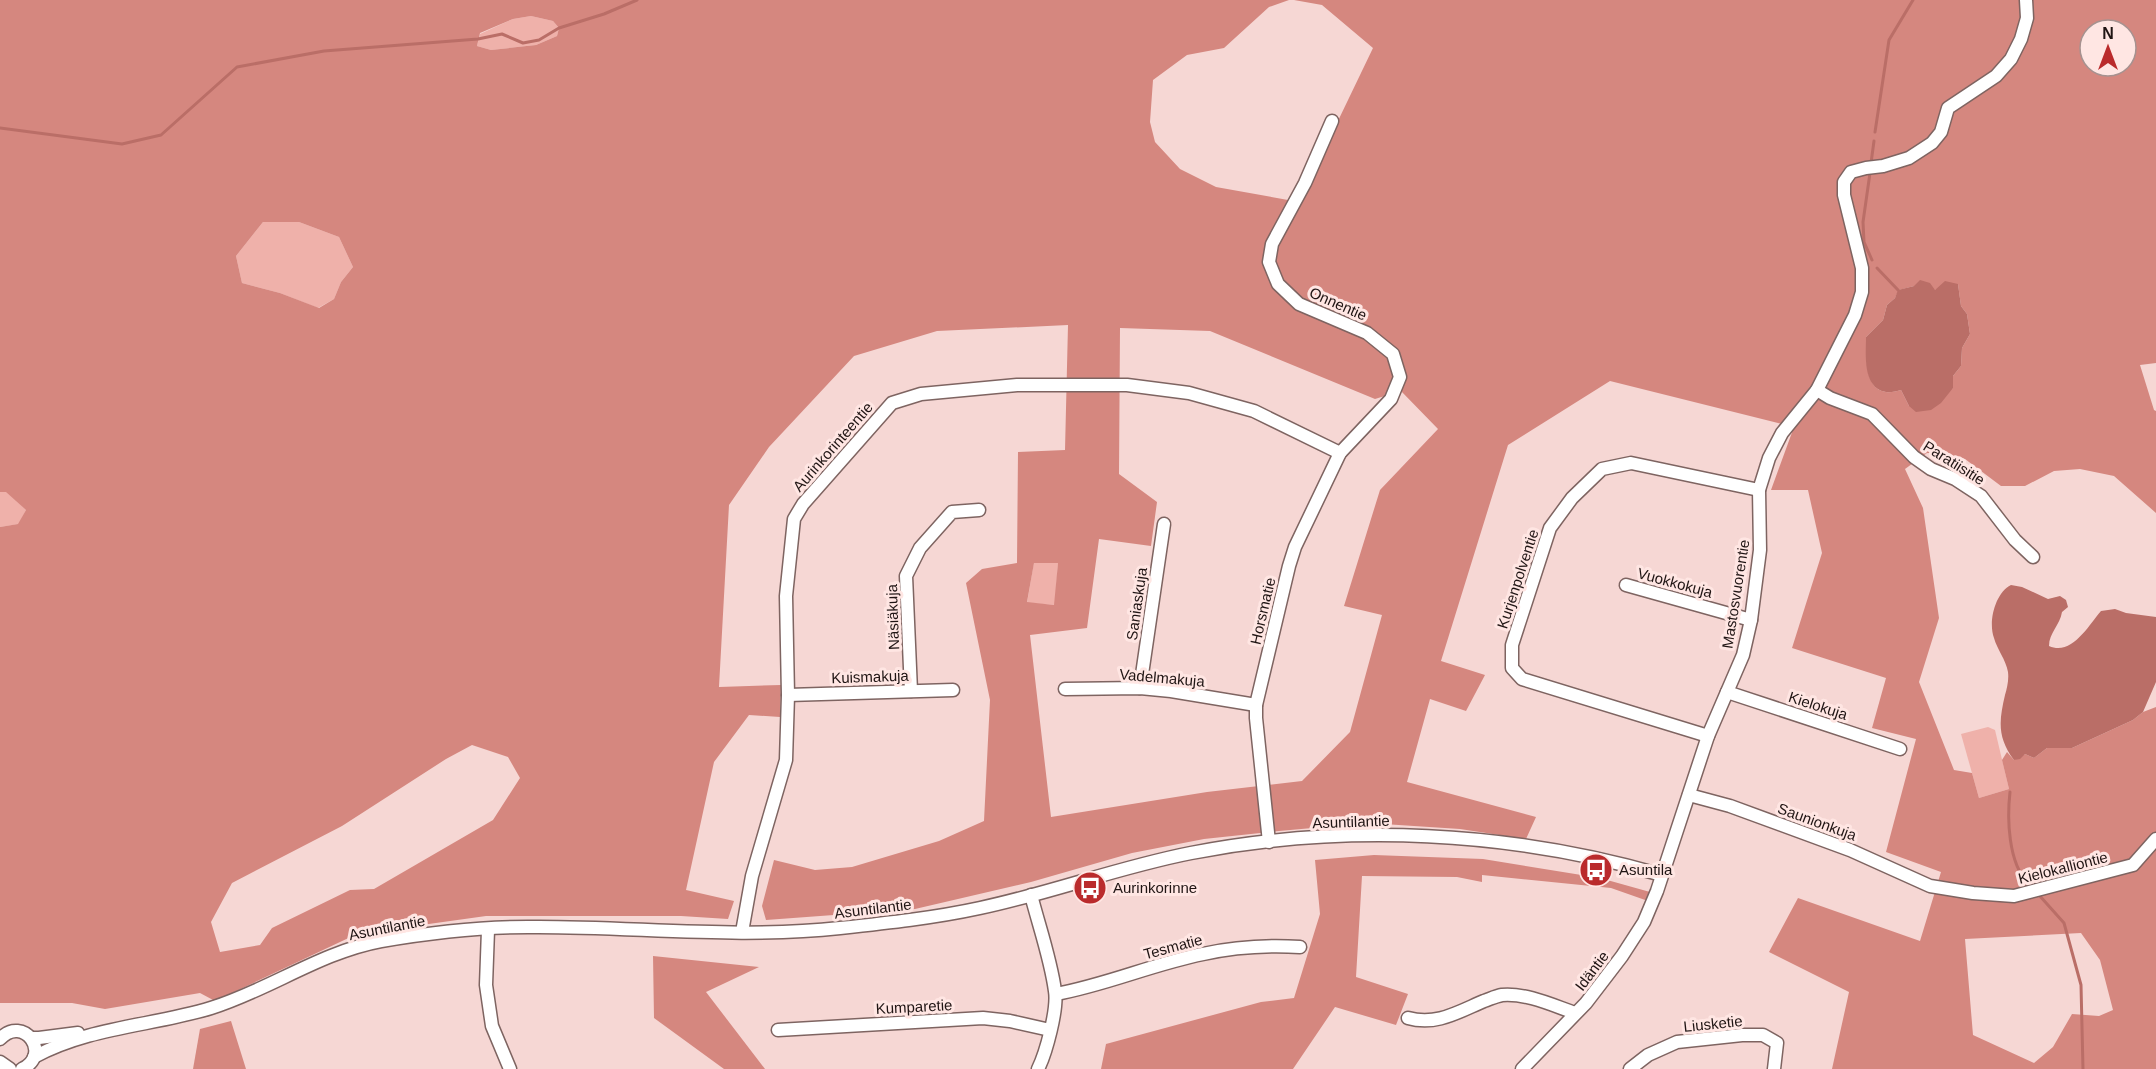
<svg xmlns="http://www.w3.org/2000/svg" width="2156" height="1069" font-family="Arial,sans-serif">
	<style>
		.green { fill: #efb1aa }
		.forest { fill: #d5877f; fill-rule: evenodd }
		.water { fill: #ba6e67 }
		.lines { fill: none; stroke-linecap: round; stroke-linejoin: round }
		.stream { stroke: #ba6e67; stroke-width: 3 }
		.minor-casing { stroke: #7e6461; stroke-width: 15 }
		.minor { stroke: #fff; stroke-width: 12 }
		.labels { text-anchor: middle; stroke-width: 6; stroke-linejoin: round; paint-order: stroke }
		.street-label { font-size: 15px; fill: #201514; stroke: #ffe6e3 }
		.poi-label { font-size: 15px; fill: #201514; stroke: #ffe6e3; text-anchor: start }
	</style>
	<rect width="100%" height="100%" fill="#f6d7d4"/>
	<g class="green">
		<polygon points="531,16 553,21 559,28 557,36 536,45 491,50 477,46 480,34 513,19"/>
		<polygon points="263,222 299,222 339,237 353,267 341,282 334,299 318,308 280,293 242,283 236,256"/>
		<polygon points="6,491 26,510 19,524 0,527 0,492"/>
		<polygon points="1034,562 1058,563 1055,605 1027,603"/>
		<polygon points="1988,727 1995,730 2009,789 1979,798 1961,734"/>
	</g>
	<g class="forest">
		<path d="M 0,0 L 1289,0 L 1269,7 L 1224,48 L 1187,55 L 1153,80 L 1150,122 L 1155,142 L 1180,169 L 1216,187 L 1299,202 L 1373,48 L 1322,5 L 1294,0 L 2156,0 L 2156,363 L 2140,365 L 2154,410 L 2156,411 L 2156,513 L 2114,476 L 2080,469 L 2054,471 L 2025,486 L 2001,486 L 1965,459 L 1948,454 L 1927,453 L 1905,469 L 1923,508 L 1939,618 L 1919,682 L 1954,770 L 1972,773 L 1979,798 L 2009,789 L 2002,760 L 2007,752 L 2014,760 L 2025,754 L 2034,758 L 2047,748 L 2072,748 L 2133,720 L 2143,712 L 2156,707 L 2156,1069 L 1832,1069 L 1849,992 L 1769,952 L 1798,898 L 1920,941 L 1941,872 L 1886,852 L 1916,739 L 1872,728 L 1886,678 L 1792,648 L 1822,553 L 1808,490 L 1771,490 L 1794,427 L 1610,381 L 1508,445 L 1441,661 L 1485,675 L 1466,711 L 1430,699 L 1407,782 L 1536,817 L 1526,839 L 1460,829 L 1368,823 L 1279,831 L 1204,839 L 1132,853 L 1031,882 L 915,909 L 766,920 L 762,906 L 774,860 L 815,870 L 852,867 L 939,841 L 984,821 L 990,700 L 966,583 L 982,569 L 1017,563 L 1018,452 L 1065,450 L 1068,325 L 937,331 L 854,356 L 769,447 L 729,505 L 719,687 L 781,685 L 780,717 L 749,715 L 714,762 L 686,890 L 734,901 L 728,919 L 681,916 L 486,916 L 357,934 L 215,1001 L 200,993 L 105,1009 L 72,1003 L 0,1003 L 0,527 L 18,524 L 26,510 L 6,492 L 0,492 ZM 531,16 L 553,21 L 559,28 L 557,36 L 536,45 L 491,50 L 477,46 L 480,33 L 513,19 ZM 2090,30 L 2126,30 L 2126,66 L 2090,66 ZM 263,222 L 299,222 L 339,237 L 353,267 L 341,282 L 334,299 L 319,308 L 280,293 L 242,283 L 236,256 ZM 1958,284 L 1961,306 L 1967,314 L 1970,334 L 1962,348 L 1961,366 L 1953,376 L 1953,388 L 1909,406 L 1901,390 C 1897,391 1890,393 1886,392 C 1863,389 1867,354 1866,337 L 1883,320 L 1887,305 L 1895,298 L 1899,290 L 1914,286 L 1935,290 ZM 1120,328 L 1210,331 L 1375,399 L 1401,391 L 1438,429 L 1380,490 L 1344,606 L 1382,615 L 1350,732 L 1302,781 L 1207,792 L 1051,817 L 1030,635 L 1087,628 L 1099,539 L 1151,546 L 1157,502 L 1119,474 ZM 1034,563 L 1058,563 L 1054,605 L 1027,602 ZM 472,745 L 508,757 L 520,778 L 493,820 L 374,889 L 350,890 L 272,928 L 260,945 L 220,952 L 211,922 L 232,883 L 342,826 L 446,759 ZM 2081,933 L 2100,960 L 2113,1010 L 2099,1016 L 2072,1014 L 2053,1047 L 2034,1063 L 1973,1035 L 1965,939 Z"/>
		<polygon points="1374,855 1483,859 1600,878 1650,892 1648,901 1611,888 1482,875 1482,882 1457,877 1362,876 1356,977 1408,994 1396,1025 1335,1007 1293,1069 1101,1069 1106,1044 1261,1002 1294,998 1320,914 1315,860"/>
		<polygon points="653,956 759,967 706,992 765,1069 724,1069 654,1018"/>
		<polygon points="231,1021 246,1069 193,1069 200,1029"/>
	</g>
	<g class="water">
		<path d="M 1920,280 L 1930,283 L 1935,290 L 1945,281 L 1958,284 L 1961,306 L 1967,314 L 1970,334 L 1962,348 L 1961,366 L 1953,376 L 1953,388 L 1941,403 L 1931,410 L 1916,412 L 1909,406 L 1901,390 C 1897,391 1890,393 1886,392 C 1862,388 1866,354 1866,337 L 1883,320 L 1887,305 L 1895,298 L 1898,290 L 1914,286 Z"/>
		<path d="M 2011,585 L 2022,587 L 2048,599 L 2060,596 L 2066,600 L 2068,607 L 2062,612 C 2060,625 2049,633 2049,646 C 2072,656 2088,626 2101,611 L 2115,609 L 2126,613 L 2156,617 L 2156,682 L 2143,712 L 2133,720 L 2072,748 L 2047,748 L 2034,758 L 2025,754 L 2020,759 L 2014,760 C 1997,737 1999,721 2005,695 C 2007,688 2009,680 2008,672 C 2006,660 1997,649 1994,638 C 1988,622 1995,593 2011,585 Z"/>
	</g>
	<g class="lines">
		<g class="stream">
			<polyline points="0,128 122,144 161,135 237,67 324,51 478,39 502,34 523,43 539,40 559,28 604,14 637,0"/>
			<polyline points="1875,132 1889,40 1913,0"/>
			<polyline points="1871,163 1874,141"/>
			<polyline points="1870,173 1863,222 1864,242 1872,260"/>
			<polyline points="1877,268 1898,290"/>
			<path d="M 2010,792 C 2007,818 2008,863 2028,883"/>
			<polyline points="2039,895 2064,923 2081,985 2083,1069"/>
		</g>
		<g class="minor-casing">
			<g id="minor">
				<polyline points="1817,390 1830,398 1872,414 1914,457 1931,469 1955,479 1981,496 2015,540 2033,557"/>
				<polyline points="1626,585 1751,620"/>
				<polyline points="1140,688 1164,524"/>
				<polyline points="1065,689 1140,688 1171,691 1256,705"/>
				<polyline points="911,691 906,576 920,548 952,512 979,510"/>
				<polyline points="1727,692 1900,749"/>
				<polyline points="788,695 953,690"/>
				<polyline points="1708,736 1522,679 1512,668 1512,645 1550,528 1572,498 1602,469 1631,463 1759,490"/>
				<polyline points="1689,795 1730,806 1850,850 1930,886 1973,893 2014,896 2133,865 2156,839"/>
				<polyline points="1269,842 1256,718 1256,705 1289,566 1295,547 1340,453 1391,399 1400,377 1393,354 1367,333 1299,304 1278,284 1269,262 1272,244 1305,183 1332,121"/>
				<path d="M 1031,895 C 1039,926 1051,960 1055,991 C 1058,1009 1046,1053 1038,1069"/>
				<polyline points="488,930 486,985 492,1026 510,1069"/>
				<polyline points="742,932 752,876 786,760 788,695 786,596 794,519 803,504 892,403 921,394 1017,385 1127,385 1189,393 1254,411 1340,453"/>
				<path d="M 1056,994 C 1106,985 1153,964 1203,954 C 1235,947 1267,945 1300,947"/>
				<path d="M 1408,1018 C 1436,1026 1458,1012 1484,1001 C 1490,999 1496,996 1502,995 C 1527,993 1552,1005 1575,1013"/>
				<polyline points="778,1030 983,1018 1010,1021 1050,1030"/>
				<polyline points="31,1038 39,1038 78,1033"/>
				<path d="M 0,1039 C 23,1014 53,1054 22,1069"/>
				<path d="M 34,1057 C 89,1027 152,1026 211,1008 C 269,990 321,952 381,941 C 433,932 487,926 539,927 C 639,927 740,939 840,928 C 887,923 934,918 980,908 C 1051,893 1119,867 1191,853 C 1346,823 1510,831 1662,875"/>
				<polyline points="0,1062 10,1069"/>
				<polyline points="1522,1069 1586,1003 1622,956 1644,922 1657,891 1708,736 1743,655 1751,620 1760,550 1759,490 1769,458 1782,433 1817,390 1855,315 1862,292 1862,268 1844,195 1844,182 1851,172 1866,168 1883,166 1909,158 1932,143 1941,132 1948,108 1996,76 2011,59 2021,39 2027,18 2026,0"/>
				<polyline points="1630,1069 1648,1055 1677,1042 1742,1035 1763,1035 1777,1043 1774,1069"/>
			</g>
		</g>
		<use href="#minor" class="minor"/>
	</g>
	<defs>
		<g id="bus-disc" transform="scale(1.725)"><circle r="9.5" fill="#ba2b2c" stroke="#ffe6e3"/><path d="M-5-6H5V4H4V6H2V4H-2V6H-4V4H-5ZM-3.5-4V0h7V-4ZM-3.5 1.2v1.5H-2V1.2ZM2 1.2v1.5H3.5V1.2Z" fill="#fff"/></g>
	</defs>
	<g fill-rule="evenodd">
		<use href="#bus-disc" x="1596" y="870"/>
		<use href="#bus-disc" x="1090" y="888"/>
	</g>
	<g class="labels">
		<g class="street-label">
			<text transform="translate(1338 304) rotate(24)" y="5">Onnentie</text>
			<text transform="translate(833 447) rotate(-49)" y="5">Aurinkorinteentie</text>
			<text transform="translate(1954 463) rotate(32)" y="5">Paratiisitie</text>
			<text transform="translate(1518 579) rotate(-72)" y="5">Kurjenpolventie</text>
			<text transform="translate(1675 583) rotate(15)" y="5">Vuokkokuja</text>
			<text transform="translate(1736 594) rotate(-81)" y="5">Mastosvuorentie</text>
			<text transform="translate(1137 604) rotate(-82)" y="5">Saniaskuja</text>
			<text transform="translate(1263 611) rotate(-77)" y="5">Horsmatie</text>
			<text transform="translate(893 617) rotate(-92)" y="5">Näsiäkuja</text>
			<text transform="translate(870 677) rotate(-2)" y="5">Kuismakuja</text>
			<text transform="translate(1162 678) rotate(5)" y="5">Vadelmakuja</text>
			<text transform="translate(1818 706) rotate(18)" y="5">Kielokuja</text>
			<text transform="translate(1351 822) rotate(-2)" y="5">Asuntilantie</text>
			<text transform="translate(1817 822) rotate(20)" y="5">Saunionkuja</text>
			<text transform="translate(2063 868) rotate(-14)" y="5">Kielokalliontie</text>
			<text transform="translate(873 909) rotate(-7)" y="5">Asuntilantie</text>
			<text transform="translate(387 928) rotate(-11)" y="5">Asuntilantie</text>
			<text transform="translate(1173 947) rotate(-15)" y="5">Tesmatie</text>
			<text transform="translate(1592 971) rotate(-53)" y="5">Idäntie</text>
			<text transform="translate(914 1007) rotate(-3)" y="5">Kumparetie</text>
			<text transform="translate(1713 1024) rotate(-6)" y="5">Liusketie</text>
		</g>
		<g class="poi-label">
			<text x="1619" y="875">Asuntila</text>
			<text x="1113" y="893">Aurinkorinne</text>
		</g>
	</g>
	<g transform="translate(2108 48)"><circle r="28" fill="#ffe6e3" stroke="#a69290" stroke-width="1.5"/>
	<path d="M0-4.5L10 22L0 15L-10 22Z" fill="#ba2b2c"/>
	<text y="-9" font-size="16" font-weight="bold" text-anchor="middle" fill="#201514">N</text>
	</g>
</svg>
